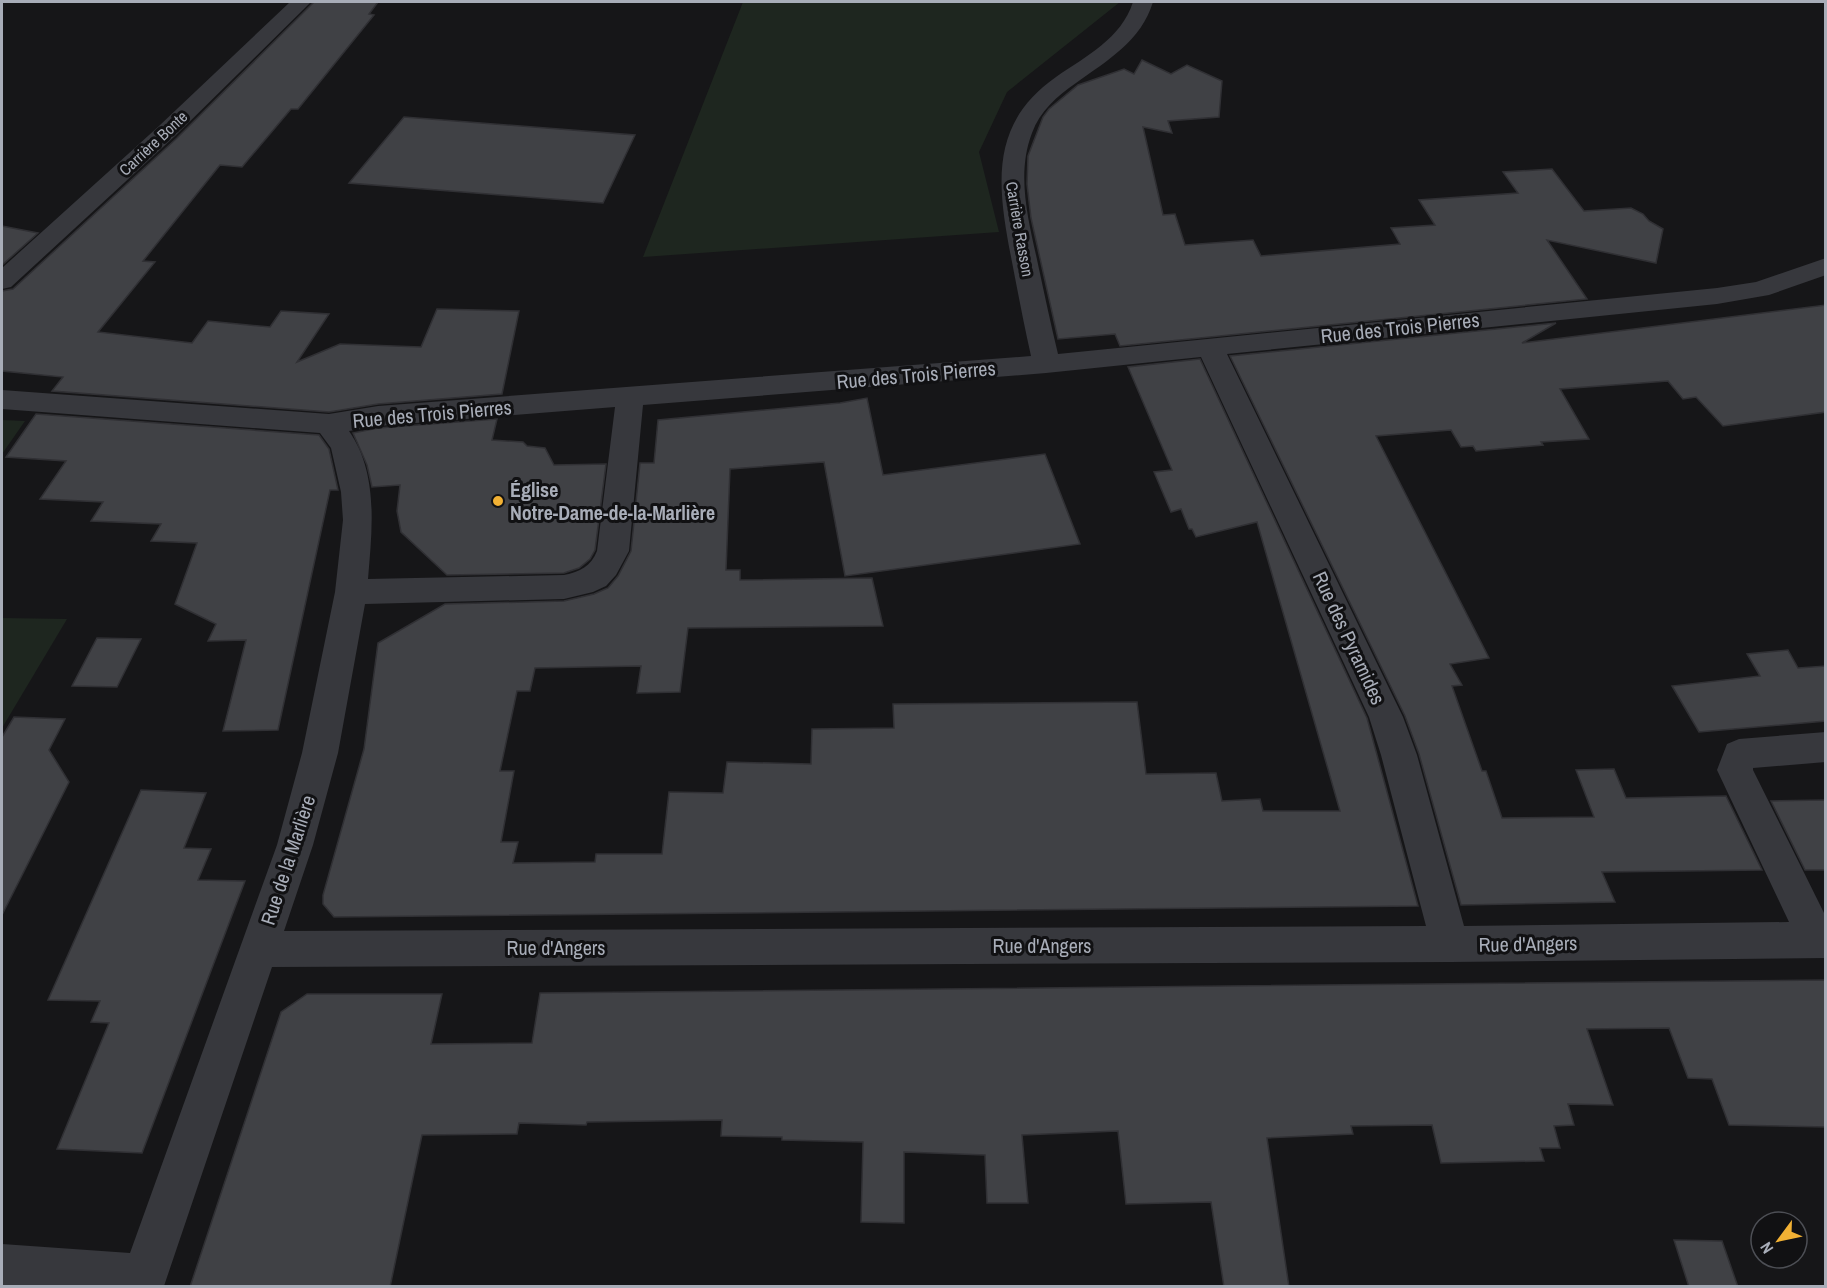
<svg xmlns="http://www.w3.org/2000/svg" width="1827" height="1288" font-family="'Archivo Narrow',sans-serif">
	<style>
		.green { fill: #1e261f }
		.building { fill: #404145; stroke: #303034; stroke-width: 1.5 }
		.lines { fill: none; stroke-linecap: round; stroke-linejoin: round }
		.minor { fill: #37383d; fill-rule: evenodd }
		.poi-dot { fill: #f2b134; stroke: #111113; stroke-width: 2 }
		.labels { text-anchor: middle; stroke-width: 6; stroke-linejoin: round; paint-order: stroke }
		.far-street-label { font-size: 16px; fill: #a8adb8; stroke: #111113 }
		.street-label { font-size: 20px; fill: #a8adb8; stroke: #111113 }
		.poi-label { font-size: 20px; font-weight: bold; fill: #a8adb8; stroke: #111113; text-anchor: start }
	</style>
	<rect width="100%" height="100%" fill="#161618"/>
	<g class="green">
		<polygon points="743,2 1120,2 1007,92 979,152 999,232 643,257"/>
		<polygon points="2,420 25,421 2,454"/>
		<polygon points="2,618 67,619 2,728"/>
	</g>
	<g class="building">
		<polygon points="314,2 378,2 369,14 374,15 298,109 291,109 242,167 220,165 143,261 155,262 98,332 192,343 208,321 270,327 281,311 329,314 297,362 340,344 421,347 437,309 519,311 502,394 378,404 329,412 52,391 63,377 2,371 2,291 13,289 177,138"/>
		<polygon points="1142,60 1171,74 1187,65 1222,81 1219,117 1168,121 1172,133 1143,127 1163,215 1175,214 1185,245 1253,240 1261,256 1400,244 1391,228 1435,225 1419,200 1518,193 1503,172 1552,169 1584,211 1631,208 1643,214 1649,221 1663,229 1656,263 1547,240 1587,299 1120,346 1115,334 1058,339 1031,218 1027,184 1028,156 1043,117 1049,109 1078,85 1124,69 1134,74"/>
		<polygon points="404,117 635,135 603,203 349,183"/>
		<polygon points="2,226 38,233 2,265"/>
		<polygon points="1826,305 1826,412 1723,426 1696,397 1683,399 1668,381 1560,389 1589,439 1541,442 1543,445 1476,451 1473,446 1461,447 1451,430 1376,436 1489,658 1450,664 1462,685 1452,686 1482,771 1486,771 1502,818 1594,817 1576,770 1614,769 1626,798 1726,796 1762,870 1602,872 1615,902 1461,905 1419,754 1405,716 1230,356 1556,323 1522,343"/>
		<polygon points="1200,359 1367,718 1418,906 334,917 323,904 323,895 364,749 378,643 445,604 564,601 594,594 608,588 618,576 631,551 640,463 654,463 658,420 840,403 867,398 883,475 1045,454 1080,544 845,576 824,462 730,469 726,570 740,570 740,580 872,578 883,626 688,628 680,692 637,693 641,666 535,668 530,691 517,691 500,771 514,771 501,842 518,842 513,863 595,862 596,854 662,854 669,792 723,793 727,762 811,764 812,729 894,728 893,704 1137,702 1146,774 1216,773 1222,801 1260,799 1263,811 1340,811 1257,522 1196,537 1192,529 1189,529 1181,509 1171,512 1154,472 1172,470 1128,367"/>
		<polygon points="36,414 319,435 329,449 338,490 330,490 278,730 223,731 246,640 208,641 216,624 175,604 197,543 151,541 161,524 91,521 103,502 40,499 66,461 6,457"/>
		<polygon points="497,419 492,440 523,442 527,446 545,448 554,465 606,464 595,550 590,559 579,568 564,573 447,575 401,532 397,511 400,485 372,487 367,465 353,433 378,428"/>
		<polygon points="97,638 141,639 117,687 72,686"/>
		<polygon points="1788,650 1798,668 1826,666 1826,721 1699,732 1672,686 1760,676 1747,654"/>
		<polygon points="14,717 65,719 49,750 69,782 2,915 2,737"/>
		<polygon points="141,790 206,793 184,848 211,849 198,880 245,881 142,1153 57,1149 109,1023 91,1022 100,1001 48,1000"/>
		<polygon points="1826,800 1826,870 1805,870 1771,801"/>
		<polygon points="1826,980 1826,1127 1729,1125 1712,1079 1688,1078 1669,1028 1587,1029 1613,1105 1568,1104 1574,1125 1554,1126 1560,1148 1540,1148 1544,1161 1441,1163 1432,1125 1351,1126 1353,1134 1267,1138 1289,1287 1224,1287 1211,1202 1126,1204 1118,1131 1022,1135 1028,1203 987,1203 985,1155 904,1152 904,1223 861,1222 863,1142 782,1140 782,1137 721,1136 722,1120 587,1122 586,1125 519,1123 517,1134 422,1135 390,1287 190,1287 281,1012 307,994 442,994 431,1044 532,1043 540,993"/>
		<polygon points="1674,1240 1722,1241 1738,1287 1689,1287"/>
	</g>
	<g class="lines">
		<g class="minor">
			<polygon points="290,2 311,2 175,136 11,287 2,289 2,268 159,126"/>
			<path d="M 1133,2 L 1153,2 C 1141,41 1108,60 1076,83 C 1057,96 1040,111 1032,133 C 1015,177 1030,225 1039,269 C 1045,297 1051,325 1058,354 L 1717,288 L 1756,282 L 1826,258 L 1826,275 L 1769,295 L 1717,304 L 1227,354 L 1403,717 L 1417,755 L 1464,926 L 1789,922 L 1717,770 L 1727,744 L 1739,739 L 1826,732 L 1826,762 L 1753,768 L 1753,770 L 1826,917 L 1826,958 L 1450,962 L 272,967 L 164,1286 L 2,1286 L 2,1244 L 130,1253 L 277,845 L 302,753 L 335,592 L 343,520 L 341,492 L 331,448 L 320,433 L 2,409 L 2,390 L 329,414 L 378,406 L 1031,356 C 1024,325 1018,293 1012,262 C 998,190 987,125 1056,77 C 1086,56 1121,39 1133,2 ZM 1201,357 L 1369,717 L 1381,755 L 1426,926 L 284,931 L 313,845 L 338,753 L 365,604 L 564,599 L 593,592 L 606,586 L 616,575 L 629,551 L 643,405 L 1046,373 ZM 615,407 L 597,551 C 591,566 580,572 564,575 L 368,579 C 372,530 379,474 349,431 L 378,426 Z"/>
		</g>
	</g>
	<circle class="poi-dot" cx="498" cy="501" r="6"/>
	<g class="labels">
		<g class="far-street-label">
			<text transform="translate(153 143) rotate(-43)" y="6">Carrière Bonte</text>
			<text transform="translate(1020 229) rotate(80)" y="6">Carrière Rasson</text>
		</g>
		<g class="street-label">
			<text transform="translate(1400 328) rotate(-6)" y="7">Rue des Trois Pierres</text>
			<text transform="translate(916 375) rotate(-5)" y="7">Rue des Trois Pierres</text>
			<text transform="translate(432 414) rotate(-5)" y="7">Rue des Trois Pierres</text>
			<text transform="translate(1349 638) rotate(65)" y="7">Rue des Pyramides</text>
			<text transform="translate(288 860) rotate(-72)" y="7">Rue de la Marlière</text>
			<text transform="translate(1528 944) rotate(-1)" y="7">Rue d'Angers</text>
			<text x="1042" y="953">Rue d'Angers</text>
			<text x="556" y="955">Rue d'Angers</text>
		</g>
		<g class="poi-label">
			<text x="510" y="497">Église<tspan x="510" dy="23">Notre-Dame-de-la-Marlière</tspan></text>
		</g>
	</g>
	<rect width="1827" height="1288" fill="none" stroke="#a8adb8" stroke-width="6"/>
	<g transform="translate(1779 1240) rotate(237)"><circle r="28" fill="#111113" stroke="#4d4f55" stroke-width="1.5"/>
	<path d="M0-4.5L10 22L0 15L-10 22Z" fill="#f2b134"/>
	<text y="-9" font-size="16" font-weight="bold" text-anchor="middle" fill="#a8adb8">N</text>
	</g>
</svg>
